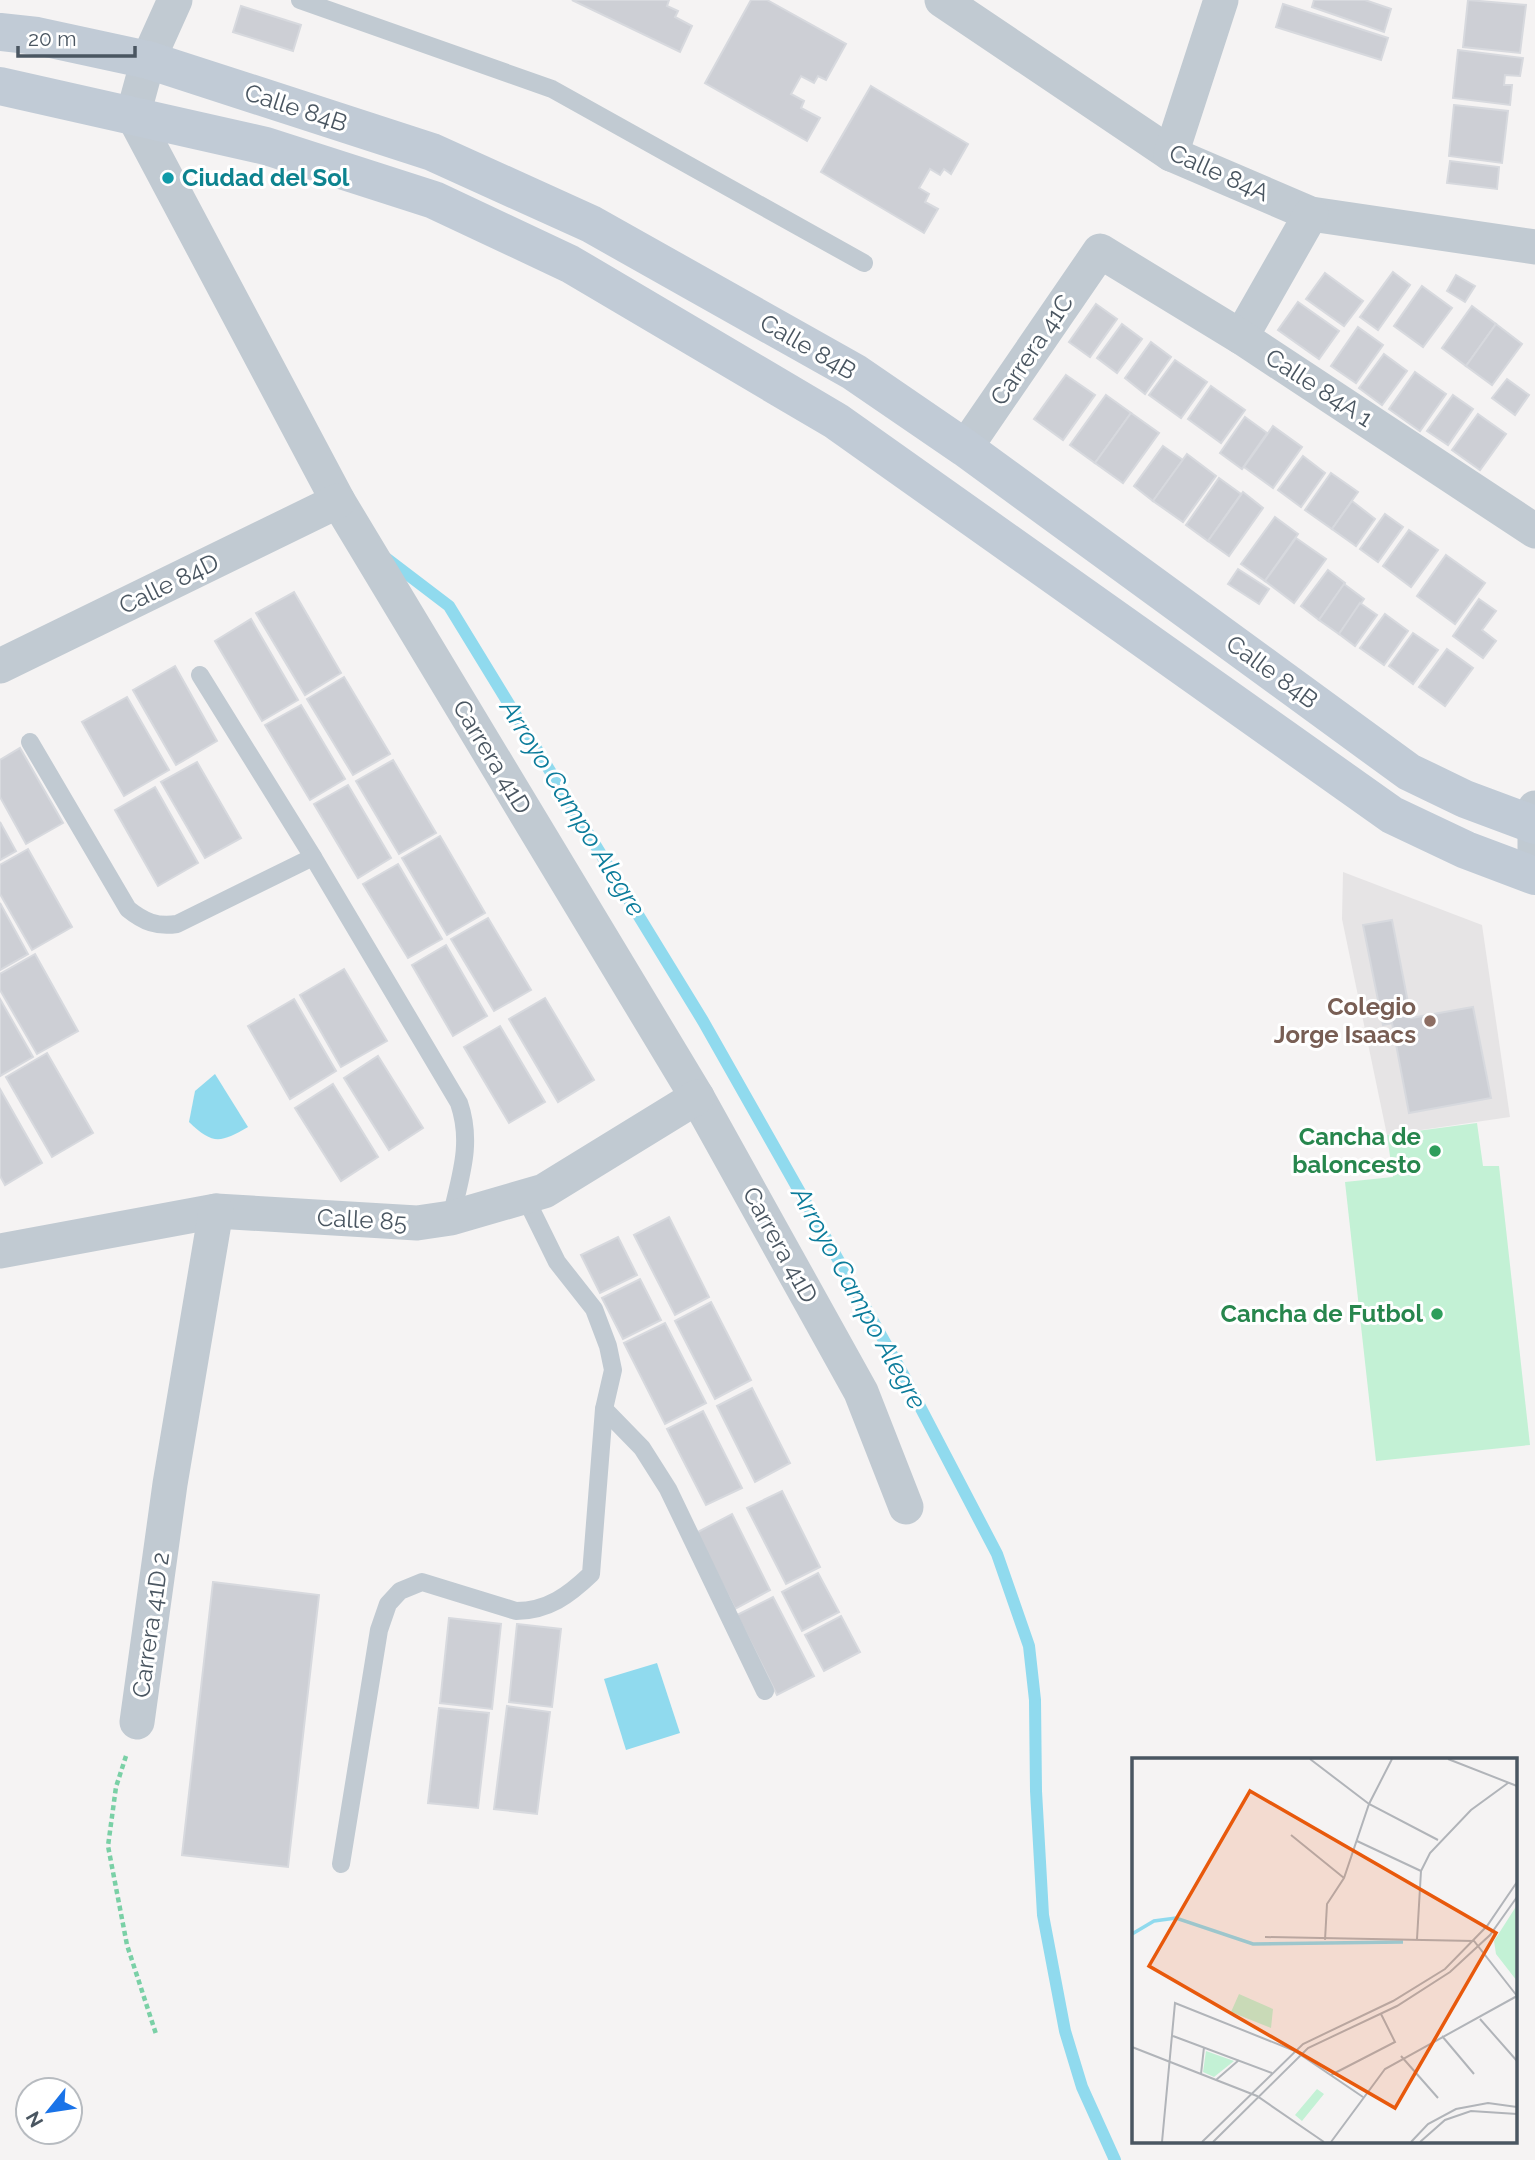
<svg xmlns="http://www.w3.org/2000/svg" width="1535" height="2160" font-family="Raleway,sans-serif">
	<style>
		.education { fill: #e6e4e5 }
		.green { fill: #c3f1d5 }
		.water { fill: #90daee }
		.lines { fill: none; stroke-linecap: round; stroke-linejoin: round }
		.stream { stroke: #90daee; stroke-width: 12 }
		.building { fill: #cdcfd5; stroke: #d7d9de; stroke-width: 2 }
		.path { stroke: #7ad0a6; stroke-width: 4.5; stroke-dasharray: 5 3.5; stroke-linecap: butt }
		.lane { stroke: #c1cad2; stroke-width: 18 }
		.street { stroke: #c1cad2; stroke-width: 35 }
		.secondary { stroke: #c1cbd6; stroke-width: 38 }
		.culture-dot { fill: #0f9aa8; stroke: #fff; stroke-width: 2.5 }
		.education-dot { fill: #8d6e63; stroke: #fff; stroke-width: 2.5 }
		.leisure-dot { fill: #2e9e5b; stroke: #fff; stroke-width: 2.5 }
		.labels { text-anchor: middle; stroke-width: 6; stroke-linejoin: round; paint-order: stroke }
		.street-label { font-size: 24px; fill: #4a5661; stroke: #fff }
		.culture-label { font-size: 24px; font-weight: bold; fill: #0d838f; stroke: #fff; text-anchor: start }
		.education-label { font-size: 24px; font-weight: bold; fill: #785e54; stroke: #fff; text-anchor: end }
		.leisure-label { font-size: 24px; font-weight: bold; fill: #27864d; stroke: #fff; text-anchor: end }
		.water-label { font-size: 26px; font-style: italic; fill: #0c7c9b; stroke: #fff }
		.inset-river { fill: none; stroke: #90daee; stroke-width: 3.5 }
		.inset-road { fill: none; stroke: #b1b4b9; stroke-width: 2 }
		.view { fill: #e8590c; fill-opacity: 0.15; stroke: #e8590c; stroke-width: 3.5 }
		.inset-edge { fill: none; stroke: #4a5661; stroke-width: 3.5 }
	</style>
	<rect width="100%" height="100%" fill="#f5f3f3"/>
	<polygon class="education" points="1343,872 1482,925 1510,1117 1387,1135 1342,919"/>
	<polygon class="green" points="1477,1123 1483,1166 1499,1166 1530,1445 1376,1461 1345,1182 1393,1177 1387,1135"/>
	<g class="water">
		<path d="M 215,1074 L 248,1127 C 220,1143 213,1145 189,1122 L 195,1091 Z"/>
		<polygon points="657,1663 680,1733 626,1750 604,1679"/>
	</g>
	<g class="lines">
		<polyline class="stream" points="386,558 449,606 703,1021 904,1376 997,1554 1029,1646 1035,1700 1036,1791 1043,1915 1065,2031 1082,2087 1115,2160"/>
	</g>
	<g class="building">
		<polygon points="572,0 669,0 667,6 678,11 675,17 692,26 680,52"/>
		<polygon points="751,0 767,0 846,44 826,80 818,76 814,83 801,76 791,94 804,101 801,108 820,118 807,141 705,83"/>
		<polygon points="1314,0 1365,0 1391,9 1384,32 1312,7"/>
		<polygon points="1468,0 1526,5 1520,53 1463,47"/>
		<polygon points="1283,4 1388,38 1381,60 1276,27"/>
		<polygon points="241,6 301,25 293,51 233,32"/>
		<polygon points="1458,50 1523,58 1520,76 1505,75 1504,85 1512,85 1510,105 1453,98"/>
		<polygon points="871,86 968,144 951,174 944,169 940,175 930,169 919,188 929,194 925,202 938,209 924,233 821,172"/>
		<polygon points="1454,105 1508,111 1502,163 1449,156"/>
		<polygon points="1450,161 1499,167 1497,189 1447,183"/>
		<polygon points="1393,272 1410,285 1378,330 1360,317"/>
		<polygon points="1325,273 1363,301 1344,326 1306,299"/>
		<polygon points="1456,275 1475,286 1465,302 1447,291"/>
		<polygon points="1422,286 1452,308 1423,347 1394,326"/>
		<polygon points="1298,302 1339,331 1319,359 1278,330"/>
		<polygon points="1096,304 1117,319 1090,357 1069,342"/>
		<polygon points="1472,306 1496,324 1466,366 1442,348"/>
		<polygon points="1122,324 1142,339 1117,373 1097,358"/>
		<polygon points="1496,324 1522,344 1492,385 1466,366"/>
		<polygon points="1358,327 1383,345 1356,383 1331,366"/>
		<polygon points="1151,342 1171,357 1145,394 1125,378"/>
		<polygon points="1384,354 1407,371 1382,405 1359,388"/>
		<polygon points="1175,360 1207,382 1181,418 1149,395"/>
		<polygon points="1415,372 1446,394 1420,431 1389,409"/>
		<polygon points="1066,375 1095,395 1063,440 1034,419"/>
		<polygon points="1507,379 1529,395 1515,415 1492,398"/>
		<polygon points="1211,386 1245,410 1221,443 1188,419"/>
		<polygon points="1106,395 1131,413 1095,463 1070,445"/>
		<polygon points="1453,395 1473,409 1448,445 1427,431"/>
		<polygon points="1131,413 1159,433 1123,483 1095,463"/>
		<polygon points="1478,414 1506,434 1480,470 1452,450"/>
		<polygon points="1245,417 1267,433 1242,469 1220,453"/>
		<polygon points="1273,426 1302,447 1273,488 1244,467"/>
		<polygon points="1163,446 1183,460 1153,501 1134,486"/>
		<polygon points="1187,454 1216,476 1183,522 1153,501"/>
		<polygon points="1303,456 1325,473 1301,507 1278,490"/>
		<polygon points="1331,473 1358,492 1332,529 1305,510"/>
		<polygon points="1219,478 1241,494 1208,541 1186,525"/>
		<polygon points="1243,492 1263,508 1229,556 1208,541"/>
		<polygon points="1352,501 1375,519 1356,546 1332,529"/>
		<polygon points="1385,514 1403,527 1378,562 1360,549"/>
		<polygon points="1275,517 1298,534 1265,581 1241,564"/>
		<polygon points="1409,530 1438,550 1411,587 1383,566"/>
		<polygon points="1296,538 1326,559 1294,603 1265,581"/>
		<polygon points="1446,555 1485,583 1455,624 1417,596"/>
		<polygon points="1238,569 1269,589 1259,604 1228,584"/>
		<polygon points="1328,570 1345,583 1319,620 1301,606"/>
		<polygon points="1344,584 1364,599 1339,634 1319,620"/>
		<polygon points="294,592 341,673 305,695 256,613"/>
		<polygon points="1479,599 1496,611 1482,630 1496,641 1483,658 1453,636"/>
		<polygon points="1360,603 1377,615 1355,646 1339,634"/>
		<polygon points="1385,614 1408,631 1384,665 1360,648"/>
		<polygon points="251,619 298,700 262,721 215,641"/>
		<polygon points="1413,633 1438,650 1413,684 1389,666"/>
		<polygon points="1447,649 1473,668 1445,706 1419,687"/>
		<polygon points="175,666 217,741 176,765 133,690"/>
		<polygon points="344,677 390,754 353,775 307,699"/>
		<polygon points="127,697 169,770 124,796 82,722"/>
		<polygon points="301,705 345,779 310,800 265,725"/>
		<polygon points="20,748 63,823 26,844 0,797 0,760"/>
		<polygon points="393,760 436,833 399,854 356,781"/>
		<polygon points="197,762 241,838 205,858 161,782"/>
		<polygon points="348,785 391,858 358,878 314,804"/>
		<polygon points="155,787 198,863 158,886 115,810"/>
		<polygon points="0,822 16,851 0,860"/>
		<polygon points="440,836 485,913 447,935 402,858"/>
		<polygon points="28,849 72,927 32,950 0,894 0,865"/>
		<polygon points="398,864 442,939 408,958 363,884"/>
		<polygon points="0,903 28,954 0,970"/>
		<polygon points="488,918 531,990 494,1011 451,939"/>
		<polygon points="1392,920 1411,1018 1473,1007 1491,1098 1409,1113 1392,1023 1383,1025 1363,925"/>
		<polygon points="446,945 487,1016 453,1036 412,965"/>
		<polygon points="35,954 78,1031 37,1054 0,990 0,974"/>
		<polygon points="344,969 387,1041 341,1067 300,995"/>
		<polygon points="545,998 594,1080 558,1102 509,1019"/>
		<polygon points="0,999 33,1057 0,1076"/>
		<polygon points="294,999 336,1071 290,1099 248,1026"/>
		<polygon points="500,1026 545,1102 509,1123 464,1047"/>
		<polygon points="47,1053 93,1133 52,1157 6,1077"/>
		<polygon points="378,1056 423,1128 389,1150 344,1078"/>
		<polygon points="333,1084 378,1157 341,1181 295,1108"/>
		<polygon points="0,1089 42,1163 5,1185 0,1176"/>
		<polygon points="669,1217 709,1297 675,1315 634,1235"/>
		<polygon points="618,1237 637,1275 600,1293 581,1255"/>
		<polygon points="640,1279 661,1320 623,1339 602,1298"/>
		<polygon points="711,1302 751,1380 715,1399 675,1321"/>
		<polygon points="665,1323 706,1403 665,1424 624,1343"/>
		<polygon points="752,1388 790,1463 755,1482 717,1406"/>
		<polygon points="703,1411 742,1488 706,1505 667,1429"/>
		<polygon points="782,1491 820,1567 786,1584 747,1508"/>
		<polygon points="732,1514 770,1590 735,1609 696,1533"/>
		<polygon points="818,1573 839,1612 802,1631 782,1592"/>
		<polygon points="213,1582 319,1595 288,1867 182,1855"/>
		<polygon points="773,1597 814,1676 777,1695 737,1615"/>
		<polygon points="841,1616 860,1652 824,1671 805,1635"/>
		<polygon points="449,1618 501,1624 492,1709 440,1703"/>
		<polygon points="517,1624 561,1629 552,1707 509,1702"/>
		<polygon points="507,1706 550,1712 537,1814 494,1809"/>
		<polygon points="439,1708 489,1713 478,1808 428,1803"/>
	</g>
	<g class="lines">
		<polyline class="path" points="126,1756 116,1787 108,1846 127,1945 156,2034"/>
		<g class="lane">
			<polyline points="300,0 552,89 864,263"/>
			<polyline points="200,675 313,857"/>
			<path d="M 30,742 L 128,909 C 144,922 157,927 177,924 L 313,857 L 459,1103 C 473,1144 460,1177 451,1218"/>
			<polyline points="604,1409 642,1448 668,1489 765,1691"/>
			<path d="M 341,1864 L 379,1630 L 388,1604 L 400,1591 L 422,1582 L 516,1611 C 548,1611 569,1595 591,1574 L 604,1409 L 613,1370 L 608,1346 L 594,1309 L 557,1262 L 525,1197"/>
		</g>
		<g class="street">
			<polyline points="175,0 148,60 133,115 338,501 697,1097 861,1392 906,1507"/>
			<polyline points="942,0 1171,154 1311,214 1535,247"/>
			<polyline points="1171,154 1221,0"/>
			<polyline points="1241,337 1311,214"/>
			<polyline points="965,448 1100,251 1241,337 1535,531"/>
			<polyline points="0,666 338,501"/>
			<polyline points="1535,808 1535,857"/>
			<polyline points="0,1251 216,1211 417,1223 451,1218 544,1191 697,1097"/>
			<polyline points="137,1722 170,1484 216,1211"/>
		</g>
		<g class="secondary">
			<polyline points="0,32 37,36 148,60 432,152 591,224 854,372 965,448 1409,772 1465,799 1535,825"/>
			<polyline points="0,86 266,146 434,200 570,264 836,421 1392,815 1466,850 1535,876"/>
		</g>
	</g>
	<circle class="culture-dot" cx="168" cy="178" r="7"/>
	<circle class="education-dot" cx="1430" cy="1021" r="7"/>
	<g class="leisure-dot">
		<circle cx="1435" cy="1151" r="7"/>
		<circle cx="1437" cy="1314" r="7"/>
	</g>
	<g class="labels">
		<g class="street-label">
			<text transform="translate(296 108) rotate(18)" y="8">Calle 84B</text>
			<text transform="translate(1219 173) rotate(24)" y="8">Calle 84A</text>
			<text transform="translate(808 347) rotate(30)" y="8">Calle 84B</text>
			<text transform="translate(1032 350) rotate(-56)" y="8">Carrera 41C</text>
			<text transform="translate(1319 388) rotate(33)" y="8">Calle 84A 1</text>
			<text transform="translate(169 584) rotate(-26)" y="8">Calle 84D</text>
			<text transform="translate(1272 672) rotate(36)" y="8">Calle 84B</text>
			<text transform="translate(492 757) rotate(59)" y="8">Carrera 41D</text>
			<text transform="translate(362 1220) rotate(3)" y="8">Calle 85</text>
			<text transform="translate(780 1245) rotate(61)" y="8">Carrera 41D</text>
			<text transform="translate(151 1625) rotate(-82)" y="8">Carrera 41D 2</text>
		</g>
		<g class="culture-label">
			<text x="182" y="186">Ciudad del Sol</text>
		</g>
		<g class="education-label">
			<text x="1416" y="1015">Colegio<tspan x="1416" dy="28">Jorge Isaacs</tspan></text>
		</g>
		<g class="leisure-label">
			<text x="1421" y="1145">Cancha de<tspan x="1421" dy="28">baloncesto</tspan></text>
			<text x="1423" y="1322">Cancha de Futbol</text>
		</g>
		<g class="water-label">
			<text transform="translate(573 808) rotate(58)" y="9">Arroyo Campo Alegre</text>
			<text transform="translate(859 1298) rotate(61)" y="9">Arroyo Campo Alegre</text>
		</g>
	</g>
	<g transform="translate(1132 1758)">
		<rect width="385" height="385" fill="#f5f3f3"/>
		<path d="M 385,147 L 385,223 L 364,196 L 362,183 ZM 107,236 L 141,251 L 139,270 L 99,254 ZM 74,293 L 102,303 L 82,319 L 71,314 ZM 185,331 L 192,336 L 170,363 L 163,357 Z" fill="#c3f1d5"/>
		<path class="inset-river" d="M 0,176 L 22,163 L 44,160 L 121,186 L 271,184"/>
		<path class="inset-road" d="M 178,1 L 237,46 L 306,82M 316,1 L 385,28M 159,77 L 212,120M 225,83 L 289,113M 133,179 L 342,183 L 385,238M 285,181 L 289,113 L 298,95 L 339,52 L 376,25M 193,182 L 195,146 L 212,120 L 237,46 L 260,1M 348,261 L 385,303M 41,278 L 140,315M 310,278 L 342,316M 0,289 L 125,338 L 192,384M 269,298 L 306,340M 69,316 L 72,289M 199,317 L 263,284 L 249,256M 84,322 L 107,302M 30,384 L 43,245 L 163,293 L 231,339M 70,384 L 171,286 L 261,243 L 313,211 L 355,168 L 385,124M 81,384 L 176,290 L 265,248 L 318,214 L 358,177 L 385,139M 199,384 L 253,311 L 385,238M 279,384 L 296,366 L 324,351 L 356,345 L 385,349M 288,384 L 313,362 L 339,353 L 385,356"/>
		<path class="view" d="M 118,33 L 364,175 L 263,350 L 17,208 Z"/>
		<rect width="385" height="385" class="inset-edge"/>
	</g>
	<g transform="translate(49 2111) rotate(240)"><circle r="33" fill="#ffffff" stroke="#b7bbc0" stroke-width="2"/>
	<path d="M0-5L12 26L0 18L-12 26Z" fill="#1a73e8"/>
	<text y="-10" font-size="19" font-weight="bold" text-anchor="middle" fill="#4a5661">N</text>
	</g>
	<path d="M18 46v10h117v-10" fill="none" stroke="#4a5661" stroke-width="3.5"/>
	<text x="28" y="46" font-size="21" fill="#4a5661" stroke="#ffffff" stroke-width="5" paint-order="stroke">20 m</text>
</svg>
